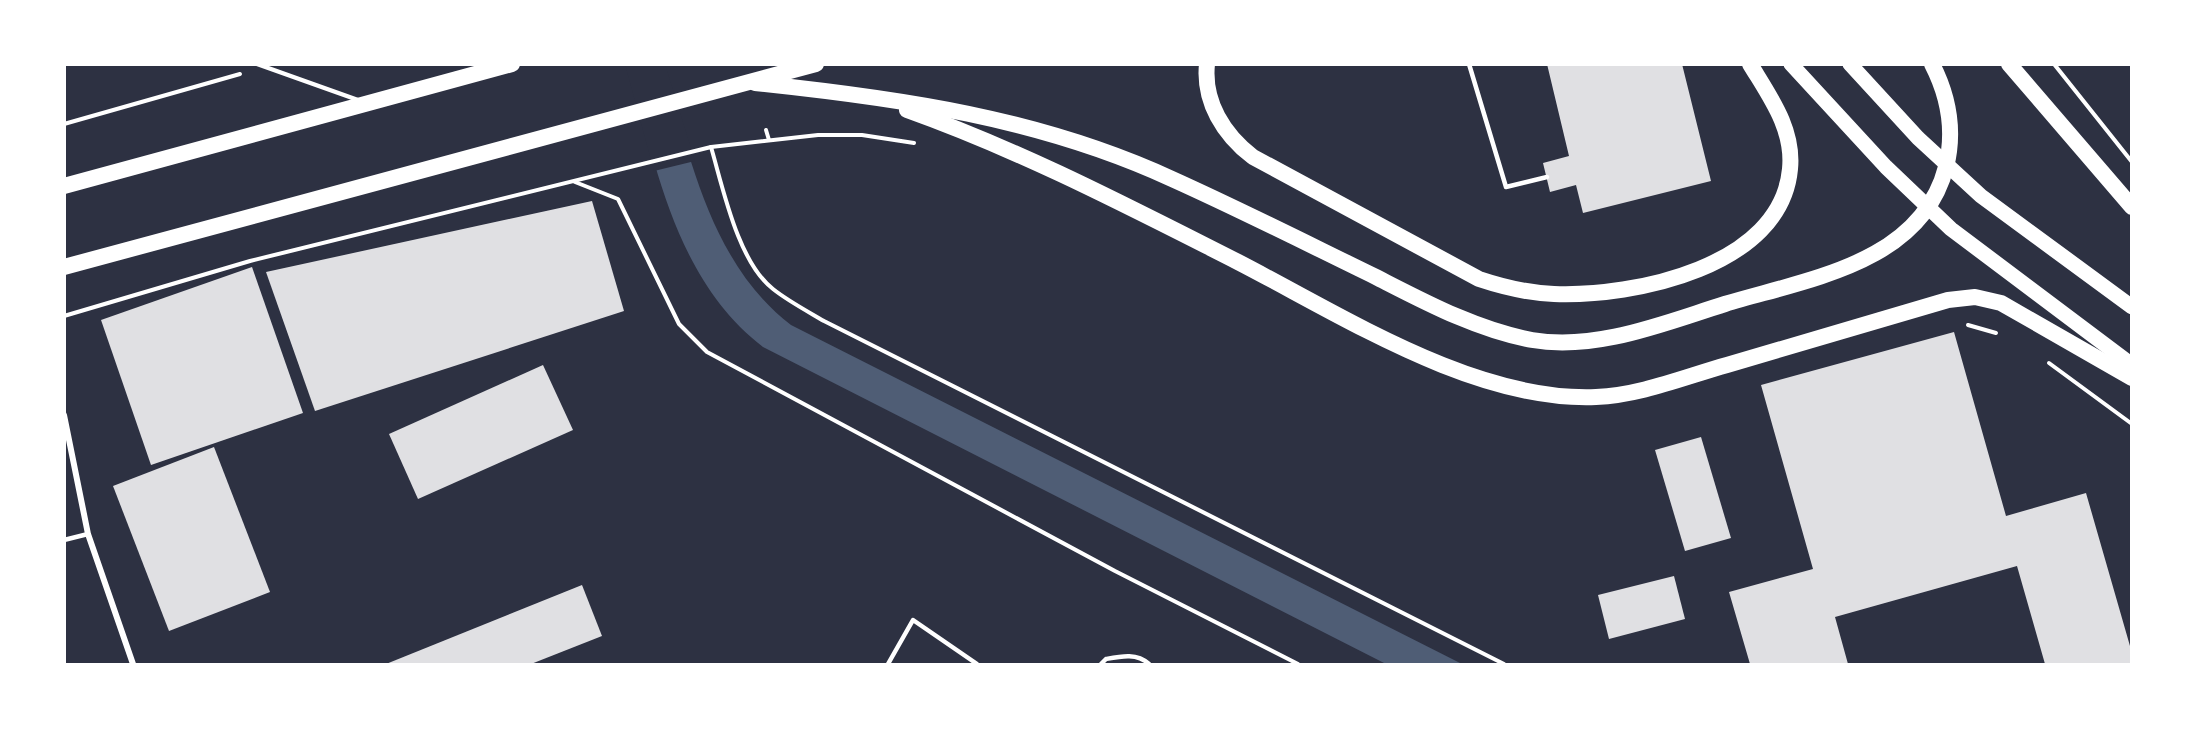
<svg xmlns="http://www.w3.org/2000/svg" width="2196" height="729" font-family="'Libre Baskerville',serif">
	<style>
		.water { fill: #4f5d75 }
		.pier { fill: #2d3142 }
		.building { fill: #e0e0e3 }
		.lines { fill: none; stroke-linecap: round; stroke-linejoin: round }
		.path { stroke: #fff; stroke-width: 4 }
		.service { stroke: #fff; stroke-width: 4.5 }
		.minor { stroke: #fff; stroke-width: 6 }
		.primary { stroke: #fff; stroke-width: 15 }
		.trunk { stroke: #fff; stroke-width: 16 }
	</style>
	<rect width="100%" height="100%" fill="#2d3142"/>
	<path class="water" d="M 628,65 L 662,65 C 691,157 710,263 791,325 L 1462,664 L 1386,664 L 763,347 C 675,279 656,166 628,65 Z"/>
	<polygon class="pier" points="625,64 665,64 695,161 654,171"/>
	<g class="building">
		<polygon points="1547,64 1682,64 1711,181 1583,213 1576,185 1550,192 1543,163 1569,156"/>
		<polygon points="592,201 624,311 315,411 266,272"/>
		<polygon points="252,267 303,413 151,465 101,320"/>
		<polygon points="1954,332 2006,516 2086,493 2132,653 2132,664 2045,664 2017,566 1835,617 1848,664 1750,664 1729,592 1813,569 1761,385"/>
		<polygon points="543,365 573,430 418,499 389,434"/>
		<polygon points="1701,437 1731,538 1685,551 1655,450"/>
		<polygon points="214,447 270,592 169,631 113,486"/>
		<polygon points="1674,576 1685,619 1609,639 1598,595"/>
		<polygon points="582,585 602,636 531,664 386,664"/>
	</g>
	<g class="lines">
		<g class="path">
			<polyline points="2054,64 2132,162"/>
			<polyline points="64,124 240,74"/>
			<polyline points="766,130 769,140"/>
			<path d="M 711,147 C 723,188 738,262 773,289 C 788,301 807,311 824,321 L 1504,664"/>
			<polyline points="575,182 618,199 679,324 707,352 1115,571 1298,664"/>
			<polyline points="64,316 250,261 711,147 818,135 862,135 914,143"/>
			<polyline points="1968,325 1996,333"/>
			<polyline points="2049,363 2132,424"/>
		</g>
		<g class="service">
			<polyline points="257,64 358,100"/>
			<polyline points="1469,64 1506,187 1547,177"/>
			<polyline points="64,540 88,534"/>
			<polyline points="888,664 913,620 977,664"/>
			<path d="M 1101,664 L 1106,659 C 1122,656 1137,653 1149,664"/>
		</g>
		<polyline class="minor" points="64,415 88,534 133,664"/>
		<g class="primary">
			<polyline points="1791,64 1886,167 1951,229 2132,365"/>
			<polyline points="1850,64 1918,138 1981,196 2132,307"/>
		</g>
		<g class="trunk">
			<path d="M 1207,64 C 1203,102 1224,135 1253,157 L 1479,279 C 1503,287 1528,293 1554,294 C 1634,297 1781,267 1790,169 C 1794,129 1770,97 1750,64"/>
			<polyline points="2009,64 2132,207"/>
			<path d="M 755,83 C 899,98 1040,118 1172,179 C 1241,210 1308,244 1376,277 C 1425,302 1477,330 1532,340 C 1597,351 1664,323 1725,304 C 1807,279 1921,264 1946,167 C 1955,131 1949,97 1932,64"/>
			<path d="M 907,110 C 1022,151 1129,207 1238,262 C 1343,316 1475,402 1596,397 C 1641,395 1684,377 1727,365 C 1800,343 1874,322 1948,300 L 1975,297 L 2001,303 L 2132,378"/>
			<polyline points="64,186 512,64"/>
			<polyline points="64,267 816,64"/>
		</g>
	</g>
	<rect width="2196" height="729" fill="none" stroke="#ffffff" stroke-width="132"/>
</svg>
